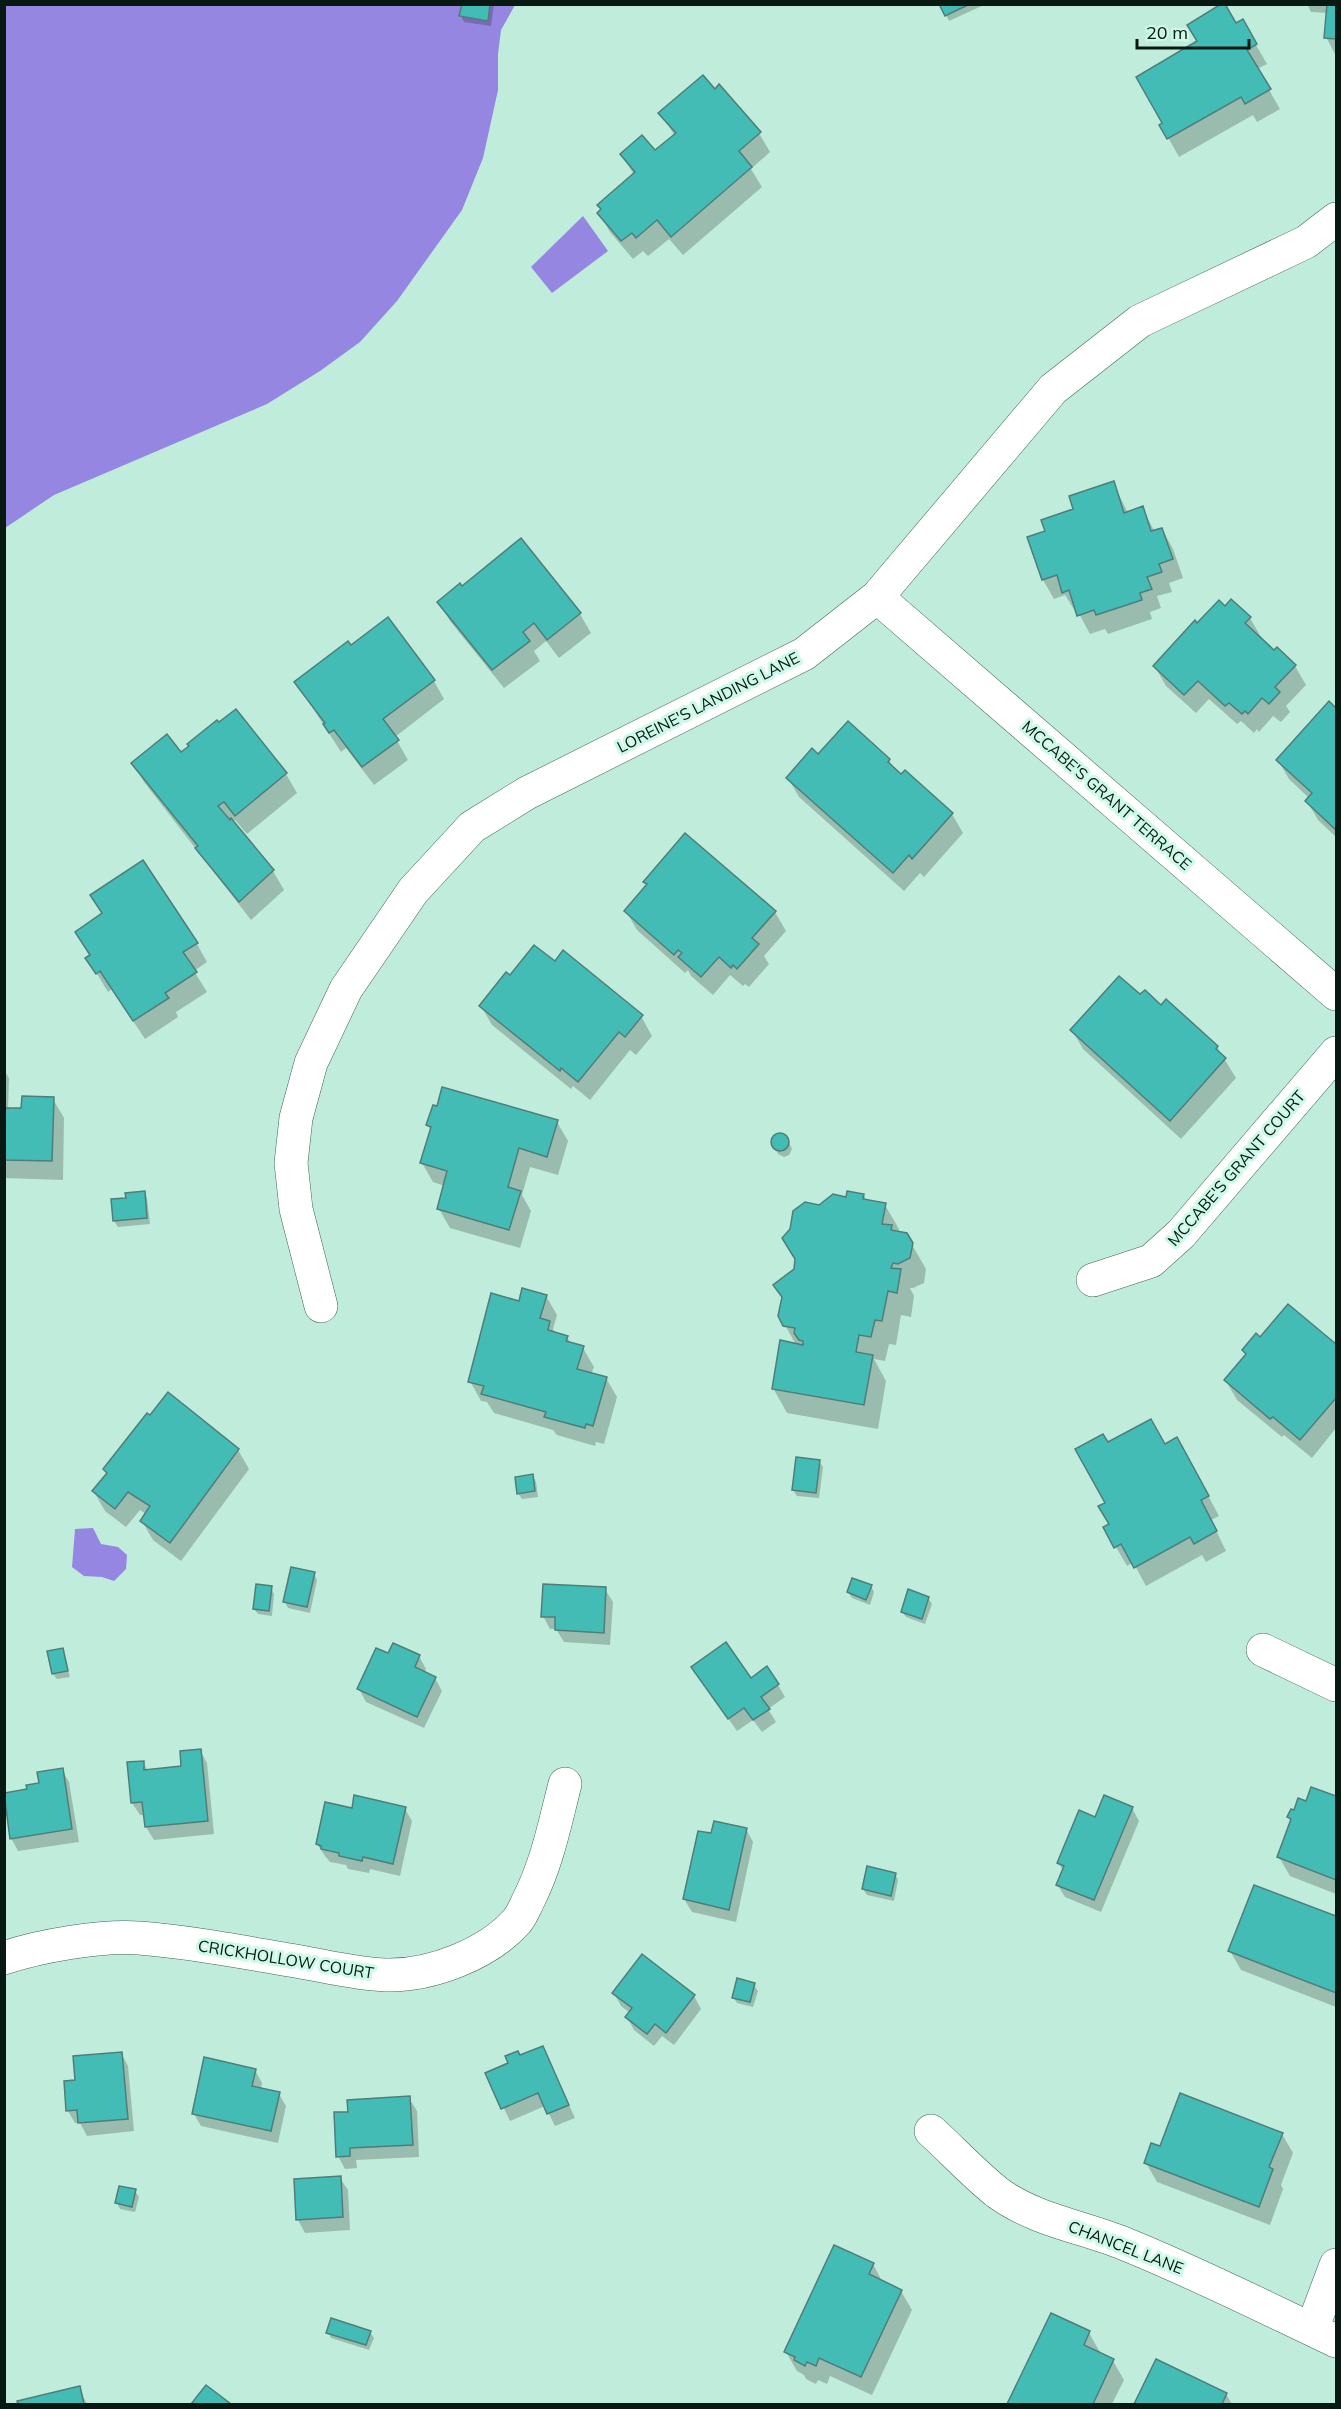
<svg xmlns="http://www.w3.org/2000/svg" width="1341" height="2409" font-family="Mulish,sans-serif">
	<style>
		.water { fill: #9486e1 }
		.shadow { fill: #0003 }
		.building { fill: #43bcb5; stroke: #4f7e7a; stroke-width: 1.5 }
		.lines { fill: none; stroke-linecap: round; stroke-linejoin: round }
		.minor-casing { stroke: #3f6759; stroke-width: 34 }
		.minor { stroke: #fff; stroke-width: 33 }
		.labels { text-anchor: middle; stroke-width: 6; stroke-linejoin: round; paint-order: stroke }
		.street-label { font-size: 16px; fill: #081913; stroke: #cdfae8 }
	</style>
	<rect width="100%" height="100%" fill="#c0ecdb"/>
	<g class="water">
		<polygon points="5,5 515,5 501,30 498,54 498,90 483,158 462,210 397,301 360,342 320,371 267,404 54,495 5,528"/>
		<polygon points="583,216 608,251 552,293 531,267"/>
		<polygon points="93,1528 101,1544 118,1547 127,1555 126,1569 114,1581 102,1577 84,1576 72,1567 75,1529"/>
	</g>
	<g class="shadow">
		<polygon points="463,4 494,4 491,26 464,22 461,16"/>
		<polygon points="941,4 986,4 949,21"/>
		<polygon points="1307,4 1336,4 1336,56 1326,37 1328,13 1311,12"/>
		<polygon points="1242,21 1267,64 1257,69 1280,109 1257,122 1253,115 1179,157 1161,125 1235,24"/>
		<polygon points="719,87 759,133 770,152 751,169 762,187 683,255 669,239 648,256 643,251 633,259 610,232 599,213 634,175 622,155 655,153 675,136 660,113 715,91"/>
		<polygon points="1113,483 1128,513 1142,508 1155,532 1162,529 1173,549 1183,578 1169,583 1172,592 1157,596 1161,608 1150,612 1152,619 1108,634 1105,629 1090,634 1077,610 1075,611 1065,595 1054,599 1043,580 1029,538 1047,532"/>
		<polygon points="520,541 580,614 591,633 559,658 546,641 534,651 540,661 504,688 450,621 439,602 462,588"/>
		<polygon points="1225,608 1250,618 1261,637 1259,639 1274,652 1295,666 1306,685 1286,706 1290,712 1281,722 1273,716 1259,732 1257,729 1254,733 1241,721 1237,724 1209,699 1196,713 1166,686 1155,667 1197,626"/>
		<polygon points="351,647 434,681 444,699 395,737 408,760 374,785 346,748 341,752 296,682"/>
		<polygon points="1329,704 1336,710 1336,837 1318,820 1307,801 1309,798 1289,779 1278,760"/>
		<polygon points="235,711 286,774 297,793 247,834 235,820 233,822 273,871 284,890 251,920 144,782 133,763 181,754"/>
		<polygon points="889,760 897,773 952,814 963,833 924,877 920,873 904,891 799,797 788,778"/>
		<polygon points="645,882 775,912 786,931 764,956 769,964 749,987 745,984 743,986 730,975 713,995 691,976 688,970 685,973 637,930 626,911 647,886"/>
		<polygon points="103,915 197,944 207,962 194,971 207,992 176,1012 178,1017 145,1039 112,989 108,992 88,959 91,957"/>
		<polygon points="555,963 641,1016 652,1036 636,1055 630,1050 590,1100 573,1086 571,1089 492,1025 481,1006 510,977"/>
		<polygon points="1141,996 1161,1007 1217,1047 1236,1078 1181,1139 1083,1049 1072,1030"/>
		<polygon points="4,1070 9,1078 8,1109 23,1110 53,1099 64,1118 63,1180 4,1178"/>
		<polygon points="557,1122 568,1141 558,1175 530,1167 522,1195 531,1211 520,1248 450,1228 439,1209 445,1186 433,1182 422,1163 431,1131 428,1125"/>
		<polygon points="780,1133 786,1136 792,1149 789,1155 784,1157 778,1154 772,1142 774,1136"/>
		<polygon points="144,1192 147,1198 150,1224 118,1227 114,1221 127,1199"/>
		<polygon points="864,1195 867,1202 885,1205 899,1229 898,1233 911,1243 926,1269 924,1283 913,1288 910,1288 914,1296 911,1317 901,1315 896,1345 889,1344 885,1361 874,1359 886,1381 878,1429 787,1413 773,1388 796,1345 785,1325 783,1299 775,1285 795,1270 819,1207"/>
		<polygon points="546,1296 557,1315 553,1329 556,1334 567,1337 571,1344 583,1348 594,1367 591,1374 606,1378 617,1397 604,1444 596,1442 595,1446 557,1435 553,1430 494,1413 487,1402 481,1401 470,1381 520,1303"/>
		<polygon points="1288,1306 1336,1346 1336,1428 1312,1458 1284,1435 1282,1437 1237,1400 1226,1381 1246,1355 1243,1350 1261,1339"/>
		<polygon points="1108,1444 1164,1446 1188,1458 1219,1516 1211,1520 1226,1551 1206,1562 1202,1555 1146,1586 1133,1562 1127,1566 1105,1528 1111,1525 1107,1503"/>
		<polygon points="238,1450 249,1469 181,1561 153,1540 142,1521 146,1514 140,1510 126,1527 105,1511 94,1492 107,1474 105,1470"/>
		<polygon points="819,1461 823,1467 819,1498 797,1496 793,1490"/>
		<polygon points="533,1476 536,1482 538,1497 522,1499 518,1493"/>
		<polygon points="314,1574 317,1580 310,1613 288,1608 285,1602"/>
		<polygon points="871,1586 874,1592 870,1605 852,1598 848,1592"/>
		<polygon points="271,1588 274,1594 272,1616 258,1614 254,1609"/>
		<polygon points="605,1589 613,1602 610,1645 564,1642 556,1629 550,1629 543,1616"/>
		<polygon points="928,1598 932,1604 925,1624 906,1617 902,1612"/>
		<polygon points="62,1649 70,1677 57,1679 53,1674"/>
		<polygon points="389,1655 419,1656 426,1669 424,1673 435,1678 442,1691 424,1728 366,1702 359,1689"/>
		<polygon points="693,1668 778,1685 785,1697 768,1709 776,1722 762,1732 753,1720 737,1731"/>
		<polygon points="200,1750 207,1763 214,1834 154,1840 146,1827 145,1815 140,1815 132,1803 143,1762 148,1771 183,1768"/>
		<polygon points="62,1770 69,1782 79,1842 18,1851 11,1838 29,1791"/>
		<polygon points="1312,1789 1336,1798 1336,1894 1290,1876 1279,1857 1292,1822 1289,1817 1307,1803"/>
		<polygon points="1132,1808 1139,1821 1101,1912 1065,1897 1057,1884 1063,1871 1059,1863 1096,1819"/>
		<polygon points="353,1809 405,1809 412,1821 400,1876 370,1869 369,1873 348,1869 346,1865 330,1862 325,1856 317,1844"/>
		<polygon points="746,1829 753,1842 736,1922 692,1912 684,1899"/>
		<polygon points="895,1874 898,1880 894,1901 867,1895 863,1889"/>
		<polygon points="1255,1887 1336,1918 1336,2007 1241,1970 1230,1951"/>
		<polygon points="643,1956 694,1996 701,2009 674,2045 662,2036 654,2046 634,2030 627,2017 630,2013 621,2006 614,1993"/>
		<polygon points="754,1985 758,1991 753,2007 737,2003 733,1997"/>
		<polygon points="543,2048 575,2118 555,2126 545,2106 510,2121 487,2073"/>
		<polygon points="121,2053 128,2066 134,2131 87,2136 80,2123 75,2123 68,2111"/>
		<polygon points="255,2070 262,2083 261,2089 279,2094 286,2106 278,2143 201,2126 194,2114"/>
		<polygon points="409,2098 417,2111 419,2157 356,2160 357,2168 345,2169 338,2156 349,2113"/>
		<polygon points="1282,2134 1293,2153 1281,2185 1283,2189 1270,2225 1157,2182 1146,2163 1160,2148"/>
		<polygon points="340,2178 348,2190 350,2230 305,2233 298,2220"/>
		<polygon points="135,2191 139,2197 135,2212 120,2209 117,2203"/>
		<polygon points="873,2264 883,2283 901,2291 912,2310 872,2395 830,2376 827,2384 818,2380 816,2384 806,2379 804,2375 797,2371 786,2352"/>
		<polygon points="1051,2315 1089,2333 1100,2352 1099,2354 1113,2361 1124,2380 1112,2404 1009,2404"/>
		<polygon points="328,2332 370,2332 374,2338 369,2350 331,2338"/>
		<polygon points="1156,2361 1226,2394 1232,2404 1136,2404"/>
		<polygon points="79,2388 87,2404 19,2404 18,2402"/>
	</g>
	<g class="building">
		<polygon points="462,4 490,4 488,21 459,16"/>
		<polygon points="939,4 970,4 945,16"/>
		<polygon points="1221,4 1225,4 1236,23 1243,19 1257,44 1247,50 1271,89 1245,104 1241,97 1167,139 1159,125 1162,123 1136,77 1197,41 1187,25"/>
		<polygon points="1327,4 1336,4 1336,39 1324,38"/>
		<polygon points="703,75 715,89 719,84 761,132 739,151 752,167 671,237 657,220 636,238 632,233 621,241 597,213 601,209 597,205 635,172 620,154 642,135 655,150 676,133 658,113"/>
		<polygon points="1114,481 1124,513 1143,506 1151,531 1162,528 1173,559 1159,564 1162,572 1147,577 1152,589 1140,593 1142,600 1096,615 1094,610 1077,616 1069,590 1062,593 1057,575 1042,580 1027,537 1045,531 1041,520 1073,509 1069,496"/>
		<polygon points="521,538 581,613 547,640 534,623 523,632 530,641 492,670 437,602 460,583 462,586"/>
		<polygon points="1231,599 1251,617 1245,623 1274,650 1277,647 1296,665 1275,687 1280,692 1269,704 1262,698 1248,714 1245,711 1242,714 1229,703 1225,706 1198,681 1184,695 1153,666 1195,620 1197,623 1219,600 1225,606"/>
		<polygon points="388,617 435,680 383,719 399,740 362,767 334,730 329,733 323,724 325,723 294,682 348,641 351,645"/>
		<polygon points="1329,701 1336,708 1336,830 1305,801 1312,793 1276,760"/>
		<polygon points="236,709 287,773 235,816 224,802 218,806 230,820 231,818 274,870 239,902 195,848 198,846 131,763 167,734 181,752 189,746 187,744 217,720 219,722"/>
		<polygon points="848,721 890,759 888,762 901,774 905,770 953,813 912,859 909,855 893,873 786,778 812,748 818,754"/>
		<polygon points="685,833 776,911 752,938 759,944 737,969 733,965 731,968 719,957 701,977 678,957 682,953 678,950 674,955 624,911 647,884 643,882"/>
		<polygon points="143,860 198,943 183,952 197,972 165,993 169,998 133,1021 100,971 96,974 85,958 90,955 75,932 102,913 90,895"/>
		<polygon points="534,945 555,961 563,950 643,1015 625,1037 619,1032 578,1082 561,1068 560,1071 479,1006 506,972 510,975"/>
		<polygon points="1119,976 1140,994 1145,990 1161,1005 1166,999 1218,1046 1216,1049 1226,1058 1170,1121 1070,1030"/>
		<polygon points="442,1087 558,1120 547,1157 519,1148 508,1187 521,1191 509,1230 437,1209 447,1171 420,1163 431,1127 426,1125 433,1105 437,1106"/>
		<polygon points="22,1096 54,1097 52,1161 4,1160 4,1108 21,1108"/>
		<circle cx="780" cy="1142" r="9"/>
		<polygon points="145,1191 147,1218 113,1221 111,1199 126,1198 125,1193"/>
		<polygon points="847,1191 864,1194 863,1199 886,1203 882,1224 892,1225 891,1230 907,1233 913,1243 910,1258 898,1264 893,1263 891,1268 901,1269 897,1293 888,1291 882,1321 875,1320 871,1337 859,1335 856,1352 873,1355 864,1405 772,1389 780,1340 803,1345 803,1341 799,1340 794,1333 795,1328 783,1326 778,1316 782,1297 773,1285 794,1269 795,1259 782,1238 790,1229 793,1211 805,1202 819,1205 833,1194 846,1197"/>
		<polygon points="522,1288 547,1295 540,1318 550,1321 548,1330 568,1336 566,1341 584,1346 577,1369 607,1377 593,1426 586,1424 585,1428 544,1417 546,1412 481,1394 484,1386 468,1382 491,1293 519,1301"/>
		<polygon points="1288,1304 1336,1344 1336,1398 1300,1440 1273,1417 1270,1419 1224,1380 1246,1354 1242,1350 1256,1333 1260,1337"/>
		<polygon points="168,1392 239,1449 170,1543 140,1521 150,1506 128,1492 115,1509 92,1491 107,1473 103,1469 147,1413 150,1415"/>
		<polygon points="1151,1419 1165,1444 1177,1437 1209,1496 1201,1500 1217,1531 1194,1544 1190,1537 1134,1568 1121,1544 1114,1548 1103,1527 1109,1524 1098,1506 1105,1503 1075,1449 1103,1434 1108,1442"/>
		<polygon points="796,1457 820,1460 816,1493 792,1490"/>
		<polygon points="533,1474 535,1491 517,1494 515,1477"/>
		<polygon points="291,1567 315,1572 307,1607 283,1602"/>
		<polygon points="852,1578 872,1585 866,1600 847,1592"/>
		<polygon points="256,1584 272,1586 269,1611 253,1609"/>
		<polygon points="543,1584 606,1587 604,1633 555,1630 555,1617 541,1617"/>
		<polygon points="908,1589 929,1597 922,1619 901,1612"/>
		<polygon points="726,1642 751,1678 767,1666 779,1684 761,1697 770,1709 753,1720 744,1708 728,1719 691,1667"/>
		<polygon points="393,1643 420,1655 415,1667 436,1677 417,1717 357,1689 376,1648 388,1653"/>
		<polygon points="63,1648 68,1671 52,1674 47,1651"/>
		<polygon points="201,1749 208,1821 145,1827 142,1802 131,1803 127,1762 144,1761 144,1770 181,1766 180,1751"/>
		<polygon points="63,1768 72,1829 10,1839 4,1793 27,1789 26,1785 39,1783 37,1772"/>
		<polygon points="1311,1787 1336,1796 1336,1880 1277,1857 1291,1819 1287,1817 1291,1809 1294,1810 1298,1798 1306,1801"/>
		<polygon points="354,1795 406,1807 393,1864 363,1857 362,1861 339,1856 339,1853 321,1849 321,1846 316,1844 325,1802 352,1808"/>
		<polygon points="1104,1795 1133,1807 1094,1900 1056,1885 1064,1866 1057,1863 1079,1810 1095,1817"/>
		<polygon points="714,1821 747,1828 729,1910 683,1899 698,1831 711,1833"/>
		<polygon points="867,1866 896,1873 891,1896 862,1889"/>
		<polygon points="1254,1885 1336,1916 1336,1993 1228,1951"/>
		<polygon points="642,1954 695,1995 666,2033 655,2024 647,2034 625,2017 632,2008 612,1993"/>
		<polygon points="737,1978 755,1983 750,2002 732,1998"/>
		<polygon points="543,2046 569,2105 547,2114 538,2093 501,2109 485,2073 508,2063 505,2056 518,2051 520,2055"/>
		<polygon points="122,2052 128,2119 78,2123 77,2110 66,2111 64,2081 75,2080 73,2056"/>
		<polygon points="204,2057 256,2069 252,2086 280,2092 271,2131 192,2114"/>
		<polygon points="1180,2093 1283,2133 1269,2167 1273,2169 1259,2207 1144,2163 1151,2143 1160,2146"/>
		<polygon points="410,2096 413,2145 350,2148 350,2156 336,2157 334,2112 348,2112 347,2100"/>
		<polygon points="341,2176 343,2217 296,2220 294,2179"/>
		<polygon points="119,2186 136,2189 132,2207 115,2203"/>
		<polygon points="834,2245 874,2263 869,2274 902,2290 861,2377 819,2358 816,2366 807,2362 805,2366 794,2360 795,2357 784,2352"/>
		<polygon points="1051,2313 1090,2331 1084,2345 1114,2359 1093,2404 1007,2404"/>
		<polygon points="331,2318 371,2331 366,2345 326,2333"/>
		<polygon points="1156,2359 1227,2393 1222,2404 1134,2404"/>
		<polygon points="206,2385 231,2404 191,2404"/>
		<polygon points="80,2386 84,2404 18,2404 17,2401"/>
	</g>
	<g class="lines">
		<g class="minor-casing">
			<g id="minor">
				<polyline points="877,597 1336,994"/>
				<polyline points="1093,1280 1151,1261 1181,1234 1336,1053"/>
				<polyline points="321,1306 296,1209 291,1163 296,1118 311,1063 346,989 413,891 472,827 527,793 804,654 877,597 1053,389 1140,321 1306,242 1336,219"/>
				<polyline points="1263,1650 1336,1685"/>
				<path d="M 4,1958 C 39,1946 102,1935 139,1938 C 193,1942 247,1953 301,1962 C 329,1967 357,1974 386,1975 C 431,1976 488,1954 517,1921 C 522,1915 525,1907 528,1901 C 547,1864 555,1823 565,1784"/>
				<path d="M 931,2131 C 953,2151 974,2174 998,2193 C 1035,2220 1083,2227 1125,2244 C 1197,2273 1266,2308 1336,2341"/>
				<polyline points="1312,2329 1336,2265"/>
			</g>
		</g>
		<use href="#minor" class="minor"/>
	</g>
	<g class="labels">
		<g class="street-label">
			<text transform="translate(708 702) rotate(-27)" y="6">LOREINE'S LANDING LANE</text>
			<text transform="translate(1107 795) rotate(41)" y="6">MCCABE'S GRANT TERRACE</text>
			<text transform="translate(1236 1168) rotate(-49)" y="6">MCCABE'S GRANT COURT</text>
			<text transform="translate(286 1959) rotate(9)" y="6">CRICKHOLLOW COURT</text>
			<text transform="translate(1126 2247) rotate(21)" y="6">CHANCEL LANE</text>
		</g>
	</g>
	<rect width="1341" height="2409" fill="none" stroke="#081913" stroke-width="12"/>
	<path d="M1137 39v9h112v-9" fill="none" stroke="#081913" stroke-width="3"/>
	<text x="1146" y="39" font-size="18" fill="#081913" stroke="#cdfae8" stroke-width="4.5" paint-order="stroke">20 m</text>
</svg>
